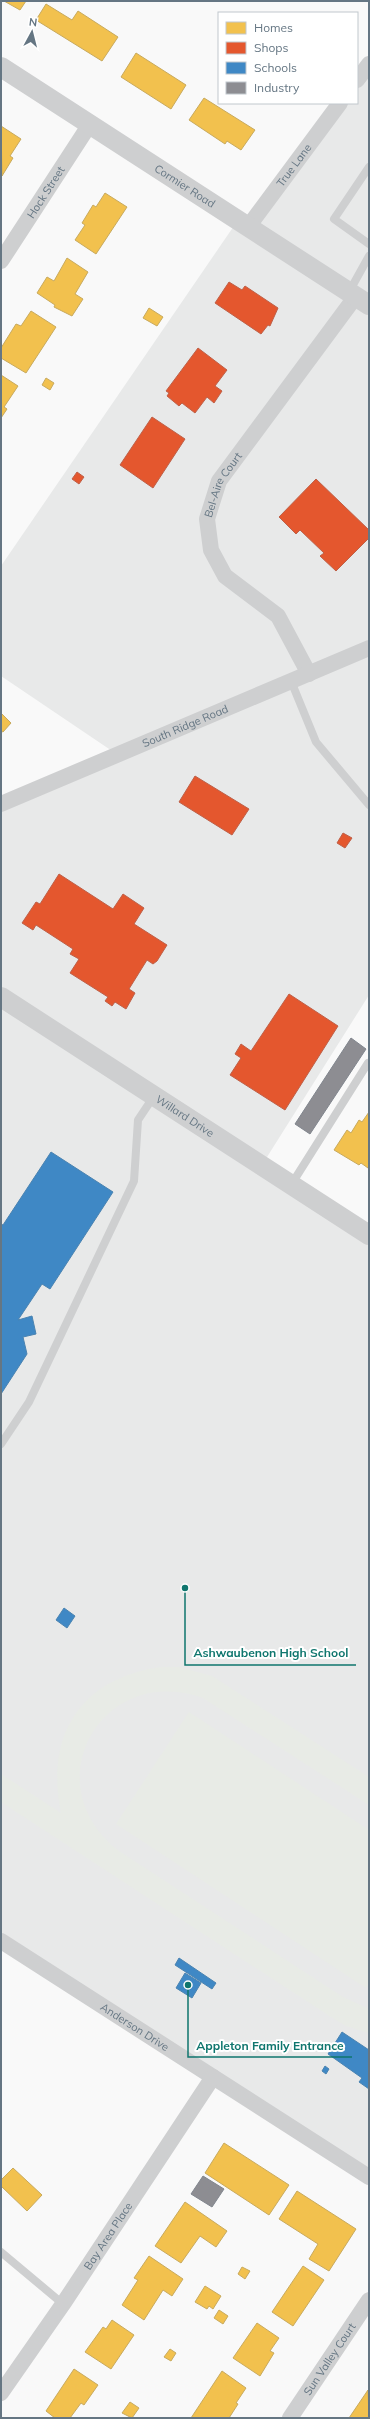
<svg xmlns="http://www.w3.org/2000/svg" width="370" height="2419" font-family="Mulish,sans-serif">
	<style>
		.built { fill: #e8e9e9 }
		.garden { fill: #e8ebe6 }
		.homes { fill: #f2c14e; stroke: #c8aa5e }
		.shops { fill: #e4572e; stroke: #be6048 }
		.schools { fill: #3f88c5; stroke: #4a83b1 }
		.industry { fill: #8d8d92; stroke: #81868e }
		.lines { fill: none; stroke-linecap: round; stroke-linejoin: round }
		.service { stroke: #cecfd0; stroke-width: 8 }
		.minor { stroke: #cecfd0; stroke-width: 16 }
		.tertiary { stroke: #cecfd0; stroke-width: 20 }
		.labels { text-anchor: middle; stroke-width: 4; stroke-linejoin: round; paint-order: stroke }
		.street-label { font-size: 11px; fill: #657683; stroke: #fff }
		.leader { fill: none; stroke: #0f766e; stroke-width: 1.5 }
		.callout-dot { fill: #0f766e; stroke: #fff; stroke-width: 1.5 }
		.callout-label { font-size: 12px; text-anchor: middle; font-weight: bold; fill: #0f766e; stroke: #fff; stroke-width: 4; stroke-linejoin: round; paint-order: stroke }
	</style>
	<rect width="100%" height="100%" fill="#f9f9f9"/>
	<polygon class="built" points="369,64 369,995 262,1165 369,1234 369,2177 1,1941 1,804 118,755 1,676 1,566 238,220 248,226 340,103 357,103 357,80"/>
	<g class="garden">
		<path d="M 161,1667 L 179,1667 L 212,1676 L 369,1777 L 369,1805 L 203,1698 C 101,1662 33,1785 119,1851 L 343,1997 L 369,2009 L 369,2033 L 346,2026 L 331,2017 L 1,1802 L 1,1774 L 61,1813 C 45,1735 81,1678 161,1667 Z"/>
		<polygon points="189,1712 369,1830 369,1984 366,1988 116,1824"/>
	</g>
	<g class="homes">
		<polygon points="4,1 26,1 20,10"/>
		<polygon points="46,4 72,20 78,11 118,37 102,61 36,20"/>
		<polygon points="136,53 186,85 171,109 121,77"/>
		<polygon points="204,98 255,130 241,150 227,141 225,144 189,120"/>
		<polygon points="1,126 21,139 10,156 13,158 2,176"/>
		<polygon points="105,193 127,207 96,254 75,240 85,225 82,223 93,205 96,207"/>
		<polygon points="67,258 88,272 75,294 83,299 72,316 54,307 55,305 37,293 47,277 54,281"/>
		<polygon points="149,308 163,317 157,326 143,318"/>
		<polygon points="31,311 56,327 26,373 1,358 1,348 16,324 21,326"/>
		<polygon points="1,375 18,386 4,407 7,409 1,418"/>
		<polygon points="46,378 54,383 50,390 42,385"/>
		<polygon points="1,713 11,723 3,732 1,731"/>
		<polygon points="369,1112 369,1166 368,1168 361,1163 359,1165 334,1150 347,1130 351,1133 359,1120 362,1122"/>
		<polygon points="224,2143 289,2185 269,2215 205,2173"/>
		<polygon points="13,2168 42,2195 27,2211 1,2186 1,2180"/>
		<polygon points="297,2191 356,2229 329,2271 309,2259 318,2244 279,2219"/>
		<polygon points="185,2202 227,2231 216,2247 200,2236 181,2263 155,2246"/>
		<polygon points="149,2256 183,2279 172,2296 163,2290 144,2320 122,2305 138,2280 134,2278"/>
		<polygon points="303,2266 324,2280 293,2326 272,2312"/>
		<polygon points="242,2267 250,2271 245,2279 238,2274"/>
		<polygon points="205,2286 221,2296 213,2309 209,2306 207,2309 195,2302"/>
		<polygon points="219,2310 228,2316 223,2324 214,2318"/>
		<polygon points="112,2320 134,2335 111,2369 85,2352 103,2327 106,2329"/>
		<polygon points="257,2323 279,2338 270,2351 274,2353 260,2376 233,2358"/>
		<polygon points="170,2349 176,2353 171,2361 164,2357"/>
		<polygon points="74,2369 98,2385 84,2405 81,2403 70,2418 55,2418 46,2411"/>
		<polygon points="222,2371 246,2388 236,2403 238,2404 229,2418 191,2418"/>
		<polygon points="368,2390 369,2418 349,2418"/>
		<polygon points="130,2402 139,2408 132,2418 122,2413"/>
	</g>
	<g class="shops">
		<polygon points="229,282 242,290 245,286 278,308 270,326 268,325 261,334 215,303"/>
		<polygon points="198,348 227,370 215,386 222,391 214,403 207,397 195,413 182,403 179,406 167,396 169,393 166,391"/>
		<polygon points="152,417 185,439 153,488 120,465"/>
		<polygon points="77,472 84,477 79,484 72,479"/>
		<polygon points="316,479 369,530 369,538 336,571 320,556 324,553 300,530 296,534 279,517"/>
		<polygon points="195,776 249,809 232,835 179,802"/>
		<polygon points="343,833 352,838 345,848 337,843"/>
		<polygon points="59,874 113,909 123,894 144,908 134,924 167,945 157,961 153,964 147,960 129,989 135,993 126,1009 115,1002 112,1006 105,1001 108,997 70,973 79,959 70,954 73,949 36,925 33,930 22,923 36,902 40,904"/>
		<polygon points="289,994 338,1026 285,1110 230,1075 241,1058 235,1054 241,1044 251,1051"/>
	</g>
	<g class="schools">
		<polygon points="51,1152 113,1192 50,1289 42,1284 18,1320 32,1316 36,1334 23,1337 27,1354 1,1394 1,1224 3,1225"/>
		<polygon points="64,1608 75,1616 67,1628 56,1620"/>
		<polygon points="179,1958 216,1983 212,1989 175,1965"/>
		<polygon points="185,1973 201,1983 192,1998 176,1988"/>
		<polygon points="342,2032 369,2050 369,2089 359,2082 362,2078 328,2054"/>
		<polygon points="325,2066 329,2069 326,2074 322,2071"/>
	</g>
	<g class="industry">
		<polygon points="351,1038 366,1049 310,1134 295,1124"/>
		<polygon points="203,2176 224,2189 212,2207 191,2194"/>
	</g>
	<g class="lines">
		<g class="service">
			<polyline points="369,167 334,219 369,244"/>
			<polyline points="349,292 369,256"/>
			<polyline points="291,681 316,742 369,805"/>
			<polyline points="291,1185 368,1063"/>
			<polyline points="1,1444 29,1402 134,1181 138,1120 154,1096"/>
			<polyline points="1,2252 63,2304"/>
		</g>
		<g class="minor">
			<polyline points="357,80 369,64"/>
			<path id="s1" d="M 248,227 L 340,103"/>
			<path id="s2" d="M 1,261 L 90,124"/>
			<path id="s3" d="M 309,674 L 278,616 L 225,576 L 211,550 L 207,519 L 219,481 L 356,296"/>
			<path id="s4" d="M 1,804 L 369,648"/>
			<path id="s5" d="M 1,1941 L 369,2177"/>
			<path id="s6" d="M 1,2393 L 63,2304 L 213,2077"/>
			<path id="s7" d="M 290,2418 L 369,2300"/>
		</g>
		<g class="tertiary">
			<path id="s8" d="M 1,67 L 369,305"/>
			<path id="s9" d="M 1,997 L 369,1235"/>
		</g>
	</g>
	<g class="labels">
		<g class="street-label">
			<text dy="4" stroke="none"><textPath href="#s1" startOffset="77">True Lane</textPath></text>
			<text dy="4" stroke="none"><textPath href="#s8" startOffset="219">Cormier Road</textPath></text>
			<text dy="4" stroke="none"><textPath href="#s2" startOffset="82">Hock Street</textPath></text>
			<text dy="4" stroke="none"><textPath href="#s3" startOffset="231">Bel-Aire Court</textPath></text>
			<text dy="4" stroke="none"><textPath href="#s4" startOffset="200">South Ridge Road</textPath></text>
			<text dy="4" stroke="none"><textPath href="#s9" startOffset="219">Willard Drive</textPath></text>
			<text dy="4" stroke="none"><textPath href="#s5" startOffset="159">Anderson Drive</textPath></text>
			<text dy="4" stroke="none"><textPath href="#s6" startOffset="190">Bay Area Place</textPath></text>
			<text dy="4" stroke="none"><textPath href="#s7" startOffset="71">Sun Valley Court</textPath></text>
		</g>
	</g>
	<path class="leader" d="M185 1588L185 1665H356M188 1985L188 2057H352"/>
	<g class="callout-dot">
		<circle cx="185" cy="1588" r="4"/>
		<circle cx="188" cy="1985" r="4"/>
	</g>
	<g class="callout-label">
		<text x="271" y="1657">Ashwaubenon High School</text>
		<text x="270" y="2050">Appleton Family Entrance</text>
	</g>
	<rect width="370" height="2419" fill="none" stroke="#657683" stroke-width="4"/>
	<rect x="218" y="12" width="140" height="92" fill="#ffffff" stroke="#c1c8cd"/>
	<rect x="226" y="22" width="20" height="12" fill="#f2c14e" stroke="#c1c8cd"/>
	<text x="254" y="32" font-size="12" fill="#657683">Homes</text>
	<rect x="226" y="42" width="20" height="12" fill="#e4572e" stroke="#c1c8cd"/>
	<text x="254" y="52" font-size="12" fill="#657683">Shops</text>
	<rect x="226" y="62" width="20" height="12" fill="#3f88c5" stroke="#c1c8cd"/>
	<text x="254" y="72" font-size="12" fill="#657683">Schools</text>
	<rect x="226" y="82" width="20" height="12" fill="#8d8d92" stroke="#c1c8cd"/>
	<text x="254" y="92" font-size="12" fill="#657683">Industry</text>
	<g transform="translate(32 32) rotate(7)" stroke="#ffffff" stroke-width="3" paint-order="stroke">
	<path d="M0-3L7 15L0 10L-7 15Z" fill="#657683"/>
	<text y="-6" font-size="11" font-weight="bold" text-anchor="middle" fill="#657683">N</text>
	</g>
</svg>
